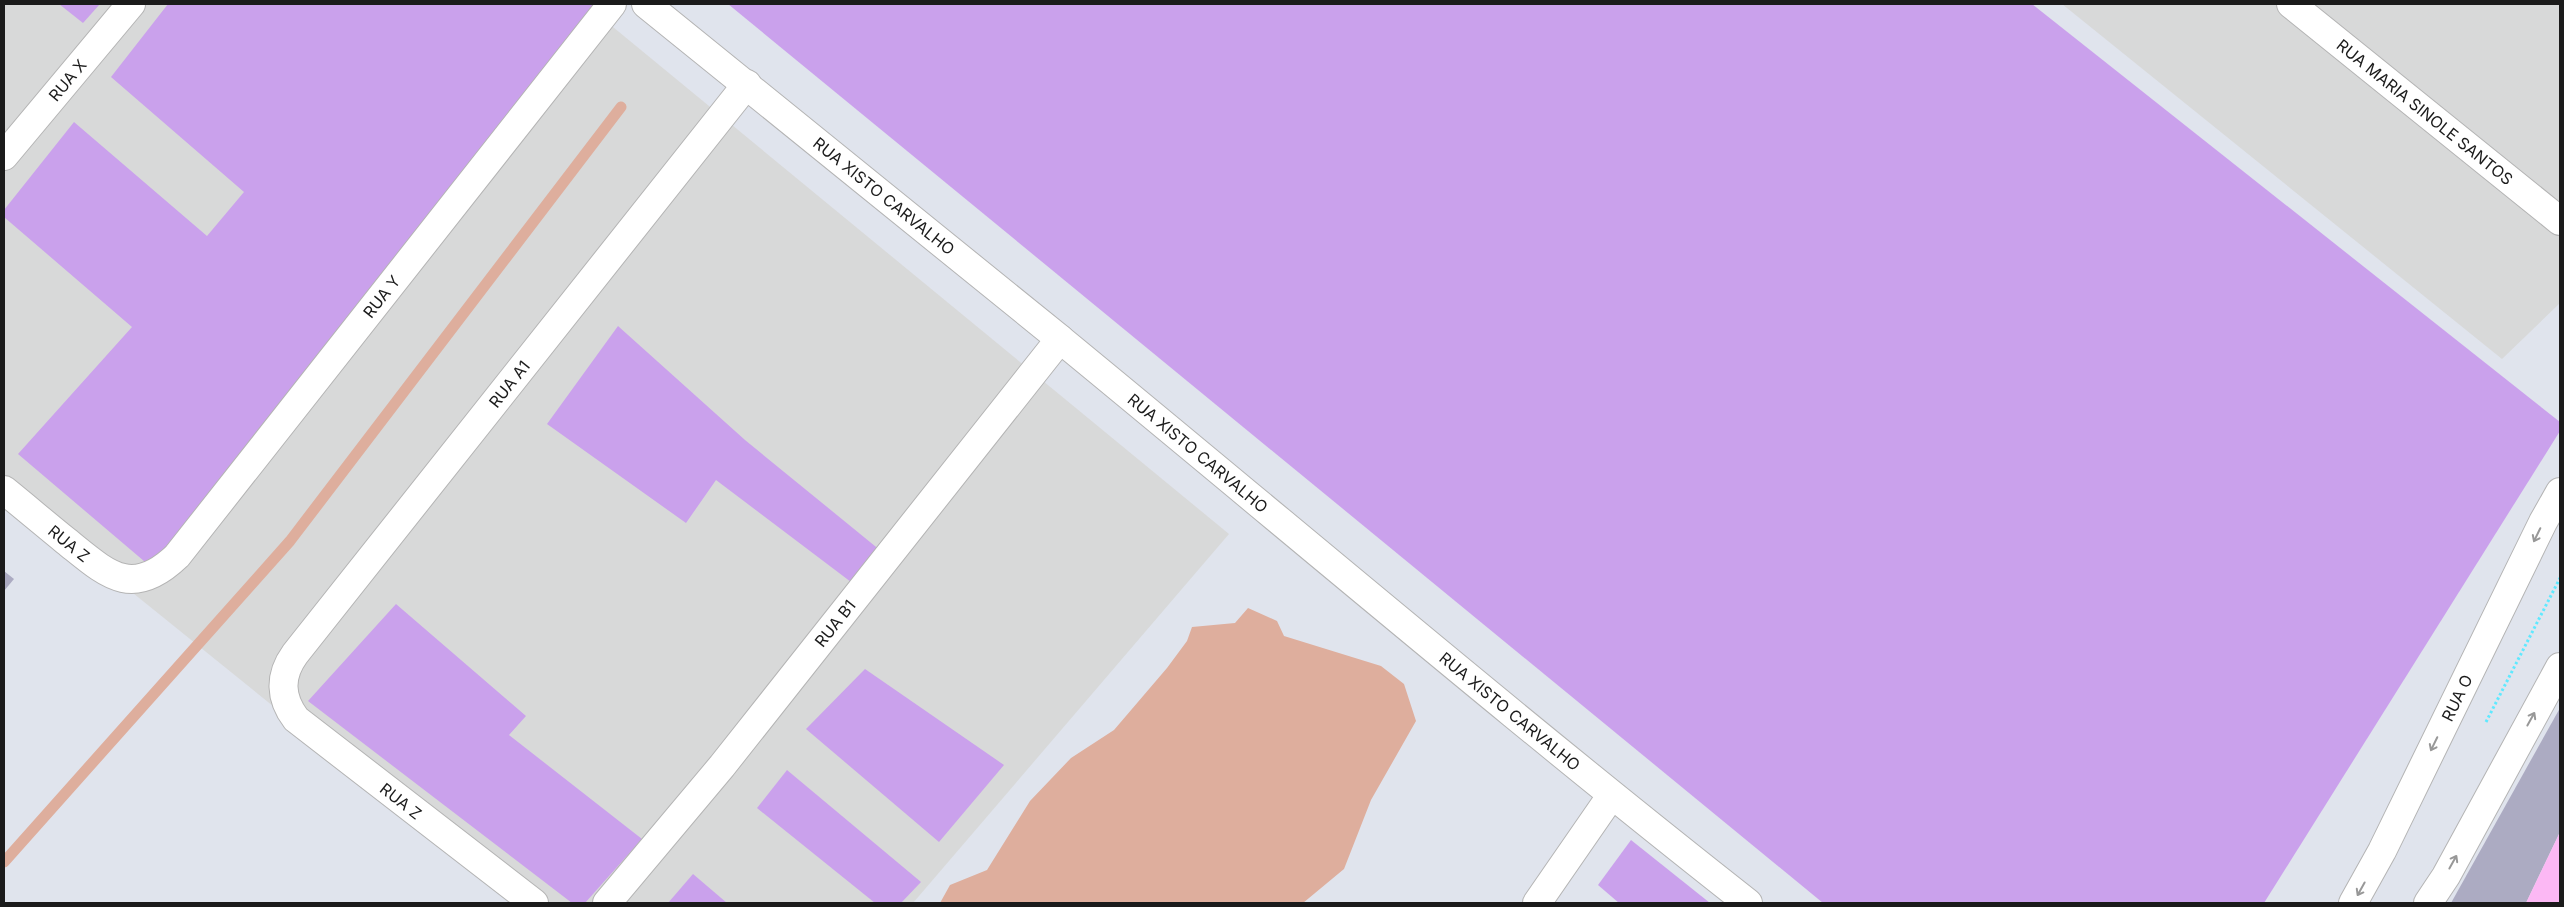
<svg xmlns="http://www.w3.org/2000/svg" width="2564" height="907" font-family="Inter,sans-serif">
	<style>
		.residential { fill: #d8d9d9 }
		.construction { fill: #acabc2 }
		.grass { fill: #caa1ec }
		.park { fill: #fcb8f4 }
		.water { fill: #deae9d }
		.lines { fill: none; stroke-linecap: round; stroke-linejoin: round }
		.stream { stroke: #deae9d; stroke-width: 11 }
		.minor-casing { stroke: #b4b4b4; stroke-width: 30 }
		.tertiary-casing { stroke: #b4b4b4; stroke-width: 30 }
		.path { stroke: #5fe9ff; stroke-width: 3; stroke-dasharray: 2.5 2.5; stroke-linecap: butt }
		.minor { stroke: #fff; stroke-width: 28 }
		.tertiary { stroke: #fff; stroke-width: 28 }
		.oneway { stroke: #989898 }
		.labels { text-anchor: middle; stroke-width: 5; stroke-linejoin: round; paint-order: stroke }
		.street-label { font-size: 16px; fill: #1b1b1b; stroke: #fff }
	</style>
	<rect width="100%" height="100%" fill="#e0e4ed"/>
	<g class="residential">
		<polygon points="4,4 585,4 1229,534 913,903 517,903 4,489"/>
		<polygon points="2062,4 2560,4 2560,303 2502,359"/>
	</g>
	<g class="construction">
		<polygon points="4,571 14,579 4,591"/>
		<polygon points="2560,708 2560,832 2526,903 2451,903"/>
	</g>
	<g class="grass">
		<polygon points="59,4 100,4 83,23"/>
		<polygon points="168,4 599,4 151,567 18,454 132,327 4,217 4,210 74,122 207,236 244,192 111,77"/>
		<polygon points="728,4 2032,4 2560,422 2560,431 2264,903 1823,903"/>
		<polygon points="618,326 745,440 881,551 851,582 716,480 686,523 547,424"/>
		<polygon points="396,604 526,716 509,735 642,839 585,903 572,903 308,701"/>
		<polygon points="865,669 1004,765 939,842 806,729"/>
		<polygon points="787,770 921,882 901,903 875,903 757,808"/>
		<polygon points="1631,840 1710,903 1619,903 1598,885"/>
		<polygon points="693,874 727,903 668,903"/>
	</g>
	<polygon class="park" points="2560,832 2560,903 2526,903"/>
	<polygon class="water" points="1248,608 1277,621 1284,636 1381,666 1404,684 1416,721 1371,800 1344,869 1303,903 940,903 950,885 987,870 1030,801 1071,758 1114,730 1167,668 1187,641 1192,627 1235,623"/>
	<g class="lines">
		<polyline class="stream" points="4,862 290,541 621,107"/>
		<g class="minor-casing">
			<g id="minor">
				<path id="s1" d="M 2291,4 L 2560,221"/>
				<path id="s2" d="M 4,156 L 131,4"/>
				<path id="s3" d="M 1060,339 C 1289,527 1515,720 1748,903"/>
				<path id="s4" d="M 4,490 C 25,507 45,524 66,541 C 106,573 131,600 177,556 L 612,4"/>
				<path id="s5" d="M 534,903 L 296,719 C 280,698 279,676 295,654 L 747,84"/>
				<polyline points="1537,903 1611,796"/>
				<path id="s6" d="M 2353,903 L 2382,851 L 2543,522 L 2560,492"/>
				<polyline points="2428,903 2446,876 2560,667"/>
			</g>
		</g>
		<g class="tertiary-casing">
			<g id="tertiary">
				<path id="s7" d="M 607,903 L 722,766 L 1060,339 L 646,4"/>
			</g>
		</g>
		<polyline class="path" points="2486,722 2560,578"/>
		<use href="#minor" class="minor"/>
		<use href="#tertiary" class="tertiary"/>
	</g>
	<defs><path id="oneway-shaft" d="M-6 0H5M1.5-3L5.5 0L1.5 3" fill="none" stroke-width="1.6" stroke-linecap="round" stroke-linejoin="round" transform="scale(1.25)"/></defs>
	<g class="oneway">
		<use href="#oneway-shaft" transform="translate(2537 535) rotate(116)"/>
		<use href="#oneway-shaft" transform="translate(2531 719) rotate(-61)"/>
		<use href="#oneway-shaft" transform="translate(2434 744) rotate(116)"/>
		<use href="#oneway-shaft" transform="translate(2453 862) rotate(-61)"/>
		<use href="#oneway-shaft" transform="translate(2361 889) rotate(119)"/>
	</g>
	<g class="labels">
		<g class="street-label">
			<text dy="6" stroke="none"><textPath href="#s2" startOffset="99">RUA X</textPath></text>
			<text dy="6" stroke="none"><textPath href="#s1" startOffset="172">RUA MARIA SINOLE SANTOS</textPath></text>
			<text transform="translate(884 196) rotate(39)" y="6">RUA XISTO CARVALHO</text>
			<text dy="6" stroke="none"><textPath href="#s4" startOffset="540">RUA Y</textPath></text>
			<text dy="6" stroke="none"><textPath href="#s5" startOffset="716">RUA A1</textPath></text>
			<text dy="6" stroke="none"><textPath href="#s3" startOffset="179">RUA XISTO CARVALHO</textPath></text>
			<text dy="6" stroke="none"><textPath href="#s4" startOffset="84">RUA Z</textPath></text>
			<text dy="6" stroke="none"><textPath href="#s7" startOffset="361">RUA B1</textPath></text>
			<text dy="6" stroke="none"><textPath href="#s6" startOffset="230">RUA O</textPath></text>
			<text dy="6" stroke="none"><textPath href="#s3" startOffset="584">RUA XISTO CARVALHO</textPath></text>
			<text transform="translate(401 801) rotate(38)" y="6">RUA Z</text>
		</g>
	</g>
	<rect width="2564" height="907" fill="none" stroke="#1b1b1b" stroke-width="10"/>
</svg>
